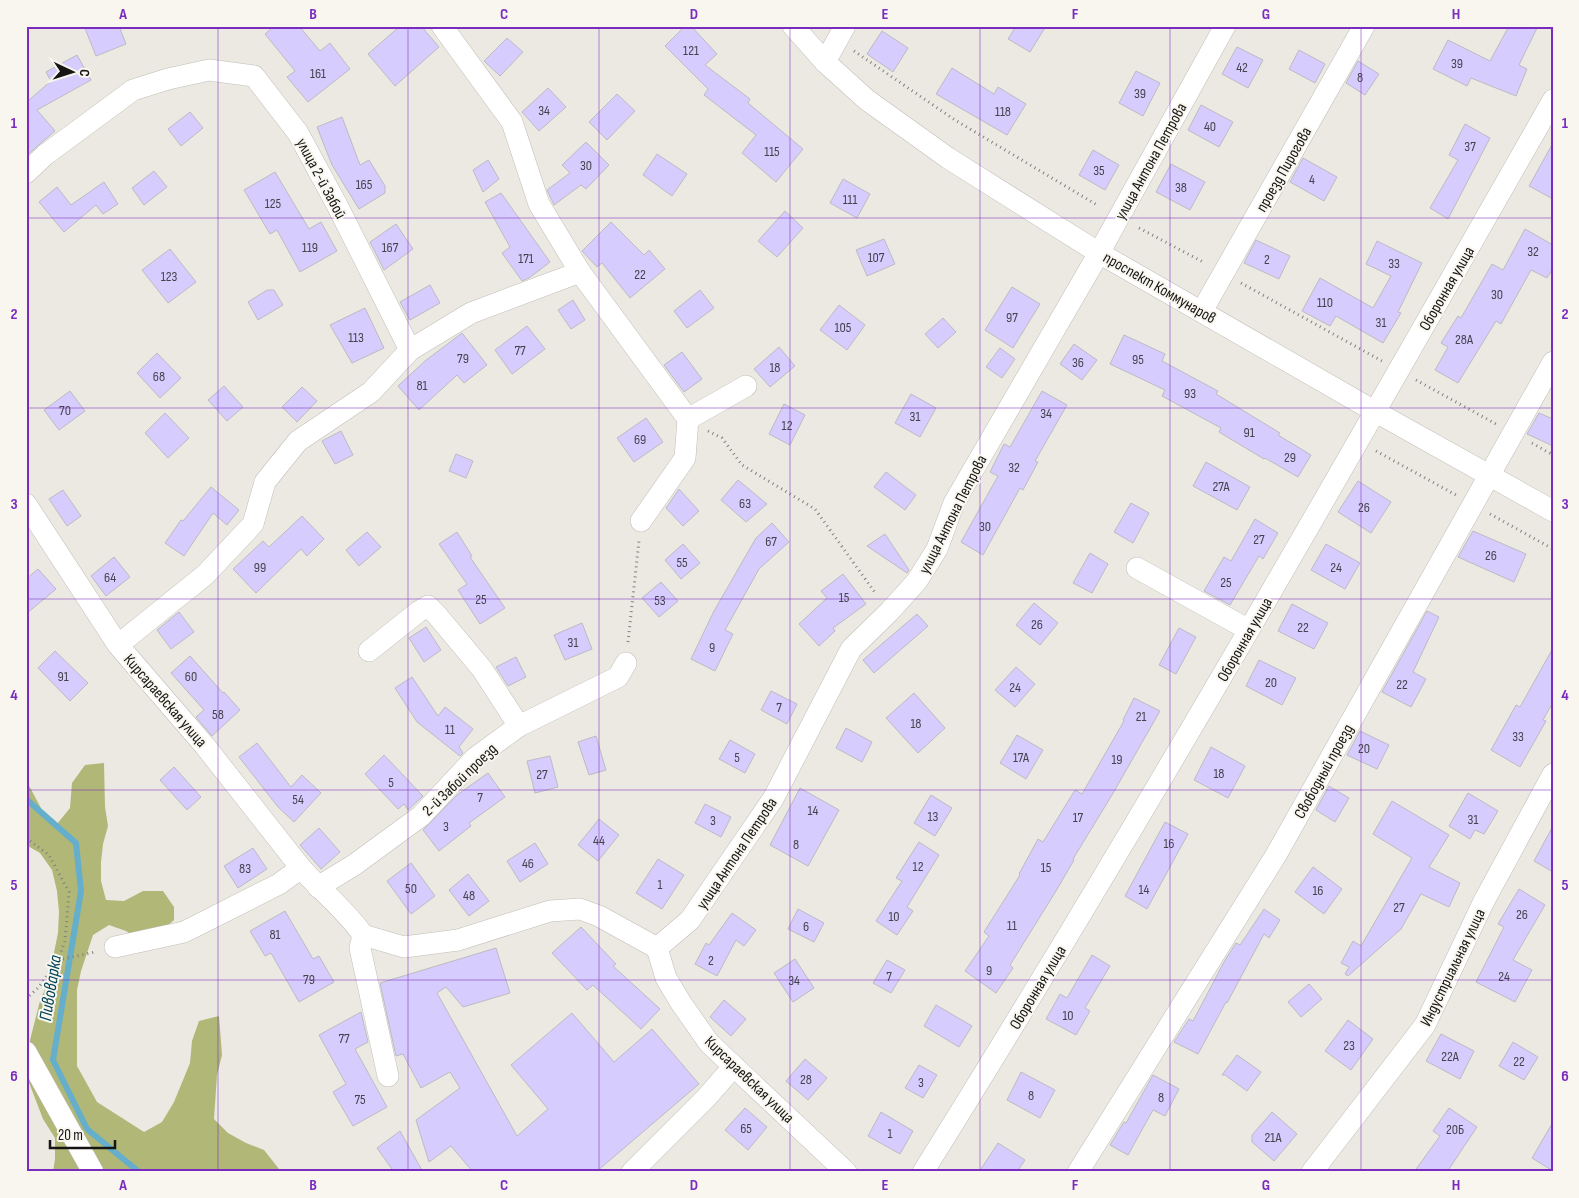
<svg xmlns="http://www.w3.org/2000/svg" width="1579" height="1198" font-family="'Sofia Sans Condensed',sans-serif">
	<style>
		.forest { fill: #b0b777 }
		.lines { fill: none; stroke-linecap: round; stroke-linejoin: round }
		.stream { stroke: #65afcc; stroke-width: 6 }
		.building { fill: #d6ccfd; stroke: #bcbbc2 }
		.minor-casing { stroke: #c0beb7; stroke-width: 22 }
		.path { stroke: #82807c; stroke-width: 3; stroke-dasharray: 1 4; stroke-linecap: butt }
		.minor { stroke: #fff; stroke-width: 21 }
		.grid { fill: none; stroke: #7b2cbf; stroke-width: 1; stroke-opacity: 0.55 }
		.labels { text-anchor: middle; stroke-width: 4; stroke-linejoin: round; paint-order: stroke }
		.number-label { font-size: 14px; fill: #46434e }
		.street-label { font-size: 16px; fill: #161513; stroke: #f8f6ef }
		.water-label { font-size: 18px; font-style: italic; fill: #004458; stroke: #f8f6ef }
		.neatline { fill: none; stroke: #7b2cbf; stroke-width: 2 }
		.grid-label { font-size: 16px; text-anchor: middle; font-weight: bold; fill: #7b2cbf }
	</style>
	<rect width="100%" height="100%" fill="#ebe9e2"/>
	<polygon class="forest" points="104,763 105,807 108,826 103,844 101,862 101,881 106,900 124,901 143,891 163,891 174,907 174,920 165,928 137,939 126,931 109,925 93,935 81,971 77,990 77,1066 97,1102 144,1132 162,1122 174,1102 190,1063 192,1041 199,1021 219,1016 222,1055 217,1075 214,1119 228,1133 246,1143 264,1150 279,1169 279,1172 53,1172 55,1159 55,1138 43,1119 28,1080 30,1040 40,1001 48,982 58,933 59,912 57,891 52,870 40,853 26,845 26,780 42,810 57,824 70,808 72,783 85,765"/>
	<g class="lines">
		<polyline class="stream" points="26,799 76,843 81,891 53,1060 87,1129 139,1172"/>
	</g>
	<g class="building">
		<polygon points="84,26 119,26 126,44 96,56"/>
		<polygon points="274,26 299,26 320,51 330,43 350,69 308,102 287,77 295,71 265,34"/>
		<polygon points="400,26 421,26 439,47 395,86 368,54"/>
		<polygon points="685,26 691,26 717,54 705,65 750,99 748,103 803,149 776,182 742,153 756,135 704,95 708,89 665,46"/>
		<polygon points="1016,26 1046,26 1030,52 1008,39"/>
		<polygon points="1509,26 1538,26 1519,65 1527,69 1516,96 1471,78 1467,86 1433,69 1448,40 1490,61"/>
		<polygon points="882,31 908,48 893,72 867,54"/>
		<polygon points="507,38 523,52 500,76 484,61"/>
		<polygon points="1237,47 1263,60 1248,88 1222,74"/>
		<polygon points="1299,50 1325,64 1315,83 1289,69"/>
		<polygon points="77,55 91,80 37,110 55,131 26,156 26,97 29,100 51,81 46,72"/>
		<polygon points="1358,61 1379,74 1365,95 1346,83"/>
		<polygon points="952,68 994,94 998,87 1026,104 1007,135 936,94"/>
		<polygon points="1136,71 1160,83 1143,116 1119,103"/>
		<polygon points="548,88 566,107 539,131 522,112"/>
		<polygon points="617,94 635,111 607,140 589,122"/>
		<polygon points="1201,105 1233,122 1219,147 1188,130"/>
		<polygon points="190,112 203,128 181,146 168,129"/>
		<polygon points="342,117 360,165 369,160 385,186 385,193 359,209 332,165 317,127"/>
		<polygon points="1465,124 1490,138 1448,219 1430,208 1458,160 1449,155"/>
		<polygon points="586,142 609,165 586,189 581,185 554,205 547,190 570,173 562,165"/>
		<polygon points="1553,143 1553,199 1529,186"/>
		<polygon points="1093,150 1119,165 1105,190 1079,175"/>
		<polygon points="657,154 687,174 672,196 643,175"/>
		<polygon points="1303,158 1337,177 1324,201 1290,182"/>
		<polygon points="488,160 499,179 483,192 473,170"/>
		<polygon points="1171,164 1205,182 1190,210 1156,192"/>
		<polygon points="154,171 167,187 144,205 132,188"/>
		<polygon points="275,172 309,229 321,222 337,251 300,272 277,230 270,234 244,190"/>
		<polygon points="843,179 870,194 857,218 830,203"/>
		<polygon points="104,182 118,204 103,214 96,205 64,232 39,202 57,187 71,205"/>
		<polygon points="501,193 550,262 529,278 522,281 502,253 510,247 485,202"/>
		<polygon points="785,211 803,228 777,257 758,241"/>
		<polygon points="611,222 644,255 649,250 665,269 630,298 602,263 597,267 582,251"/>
		<polygon points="396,224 413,249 384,270 370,242"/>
		<polygon points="1525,229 1553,245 1553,268 1547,278 1531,270 1501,324 1496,321 1458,383 1435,370 1448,347 1441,343 1458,316 1461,318 1492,264 1503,270"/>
		<polygon points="884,239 895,264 867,276 856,250"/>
		<polygon points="1256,240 1290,256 1279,279 1244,263"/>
		<polygon points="1377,241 1422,263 1398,312 1401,313 1383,343 1336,316 1330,326 1302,311 1320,278 1373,308 1391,276 1366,264"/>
		<polygon points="170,249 196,282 168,303 142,270"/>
		<polygon points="430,285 440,303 410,320 400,302"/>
		<polygon points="1012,287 1040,304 1013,348 985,330"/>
		<polygon points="267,290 274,290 283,305 258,320 248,302"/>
		<polygon points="700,290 714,308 687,328 674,311"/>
		<polygon points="573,300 585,320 571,329 558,310"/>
		<polygon points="839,305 865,325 847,350 820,330"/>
		<polygon points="365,308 384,348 352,363 330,325"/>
		<polygon points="943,318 956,332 938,348 925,334"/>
		<polygon points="527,326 545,349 512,374 495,350"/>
		<polygon points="462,333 487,365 464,383 457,375 419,410 398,386 425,361"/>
		<polygon points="1124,335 1165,354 1162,361 1218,391 1216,394 1280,433 1278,435 1311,455 1298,477 1265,458 1264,459 1219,432 1221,428 1162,396 1165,390 1110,364"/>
		<polygon points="1074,344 1097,360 1082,380 1060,364"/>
		<polygon points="779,347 795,366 770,387 754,369"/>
		<polygon points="1000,348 1015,359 1002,378 986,367"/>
		<polygon points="682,352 702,379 684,392 664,365"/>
		<polygon points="157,353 181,378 160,398 137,373"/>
		<polygon points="224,386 243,407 227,421 208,400"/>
		<polygon points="302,387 317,401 297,422 282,407"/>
		<polygon points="70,391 85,411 59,430 44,410"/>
		<polygon points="1042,391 1067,405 1035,461 1038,462 1023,490 1020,488 983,555 961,542 998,476 990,472 1004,444 1010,447"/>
		<polygon points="911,394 936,408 920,437 895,423"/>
		<polygon points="784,404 805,415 790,445 769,434"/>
		<polygon points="165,413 189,438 168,458 145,433"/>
		<polygon points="1539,413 1553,419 1553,446 1527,434"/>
		<polygon points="646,418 663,442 634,462 617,438"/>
		<polygon points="341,431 353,455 335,464 322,441"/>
		<polygon points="456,454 473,461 466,478 449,471"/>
		<polygon points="1206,462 1250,487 1237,510 1193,486"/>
		<polygon points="886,472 916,495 905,510 874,487"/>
		<polygon points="738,480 767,504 746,522 721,500"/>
		<polygon points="1358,481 1391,502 1371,533 1338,512"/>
		<polygon points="211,487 239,510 227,525 213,513 184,556 165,543 181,520 183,521"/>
		<polygon points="679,489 699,511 683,526 666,508"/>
		<polygon points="63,490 81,516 67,526 49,499"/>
		<polygon points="1131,503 1149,513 1133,543 1114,532"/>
		<polygon points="302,516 324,539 307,556 301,549 256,593 233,569 263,541 269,547"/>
		<polygon points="1255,519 1278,533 1263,559 1259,556 1230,605 1204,591 1224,557 1231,561"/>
		<polygon points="772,523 789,542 759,569 725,630 733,634 715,671 691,659 714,611 756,538"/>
		<polygon points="1473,531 1526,554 1514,582 1458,557"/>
		<polygon points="367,532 381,547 359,566 346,550"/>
		<polygon points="457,532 472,556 470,557 505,608 480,624 458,590 467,584 439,544"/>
		<polygon points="885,534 909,570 907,573 867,546"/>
		<polygon points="683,544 700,563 681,579 665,560"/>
		<polygon points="1326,544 1360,563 1345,589 1311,570"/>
		<polygon points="1090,553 1108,564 1092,593 1073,583"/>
		<polygon points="114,557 130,577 106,596 91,576"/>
		<polygon points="38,569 56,589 26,614 26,579"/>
		<polygon points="843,574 866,604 833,628 835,631 819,646 799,624 827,598 821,591"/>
		<polygon points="661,582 678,601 659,617 642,598"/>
		<polygon points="1034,603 1058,623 1040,645 1016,625"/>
		<polygon points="1292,604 1328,623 1314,649 1278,631"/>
		<polygon points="1427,611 1439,617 1413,672 1426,679 1411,707 1382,692"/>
		<polygon points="179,612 194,632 171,649 157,630"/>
		<polygon points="917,614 928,626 874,673 863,660"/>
		<polygon points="582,623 592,649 565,660 554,635"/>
		<polygon points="426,627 441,650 424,662 409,638"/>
		<polygon points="1179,628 1196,637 1176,674 1159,665"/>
		<polygon points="1553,648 1553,702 1543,720 1546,721 1520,767 1491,750 1516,705 1520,707"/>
		<polygon points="55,651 88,683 70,701 38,668"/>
		<polygon points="190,656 223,693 224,692 240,710 212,736 196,717 204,710 171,673"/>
		<polygon points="516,657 526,677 508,686 496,667"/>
		<polygon points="1259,660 1296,678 1282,705 1246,686"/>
		<polygon points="1016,667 1035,684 1015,707 995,690"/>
		<polygon points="412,677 438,716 445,707 473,729 459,747 463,753 460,756 417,722 395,688"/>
		<polygon points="771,691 797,704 787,724 761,710"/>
		<polygon points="914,693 945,728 918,753 886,718"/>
		<polygon points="1134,698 1160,711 1112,795 1073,859 1074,860 1056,891 1010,965 1013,968 996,993 965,971 989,936 984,932 1020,875 1019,874 1038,839 1043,842 1075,790 1082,794 1124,721 1123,720"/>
		<polygon points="846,728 872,742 862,762 836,748"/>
		<polygon points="1360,731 1389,745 1377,769 1347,755"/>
		<polygon points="1017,735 1043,750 1026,779 1000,763"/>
		<polygon points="596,736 606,770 589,775 578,742"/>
		<polygon points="730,740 755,754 745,773 719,759"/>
		<polygon points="257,743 291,787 302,775 321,793 294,822 278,807 239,757"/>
		<polygon points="1211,747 1245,766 1228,798 1194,780"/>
		<polygon points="384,755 423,796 408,810 404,804 398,809 365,774"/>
		<polygon points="550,756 558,787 535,793 527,761"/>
		<polygon points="174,767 201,797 187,810 160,780"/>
		<polygon points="488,773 505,797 469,823 471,826 439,851 423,830 457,795"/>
		<polygon points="1329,786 1349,798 1335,822 1316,810"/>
		<polygon points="800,788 839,810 808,866 770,845"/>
		<polygon points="1468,793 1498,811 1484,834 1475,830 1470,839 1449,826"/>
		<polygon points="931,795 952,808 935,836 914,823"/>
		<polygon points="1392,801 1449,835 1429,867 1460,883 1449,907 1421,894 1401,929 1348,976 1345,974 1349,967 1341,963 1353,941 1361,946 1412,858 1373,834"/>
		<polygon points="705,804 731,817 721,837 695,823"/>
		<polygon points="599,819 619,835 598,861 578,845"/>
		<polygon points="1165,822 1188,834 1147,909 1125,896"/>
		<polygon points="1553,826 1553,872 1534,861"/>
		<polygon points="319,828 340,852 321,869 300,845"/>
		<polygon points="919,842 939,855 907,907 913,911 897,935 876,921 902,881 896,878"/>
		<polygon points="535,843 548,864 520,882 507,861"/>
		<polygon points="253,848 267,869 238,888 224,866"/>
		<polygon points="658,859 684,875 662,909 636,893"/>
		<polygon points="411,863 435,896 411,914 387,881"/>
		<polygon points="1313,867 1342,889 1324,914 1295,892"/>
		<polygon points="468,874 489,901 469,916 449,890"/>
		<polygon points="1519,889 1545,905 1513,960 1532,970 1515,1002 1476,982 1504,927 1498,924"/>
		<polygon points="798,909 824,923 814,942 788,929"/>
		<polygon points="1264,909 1280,920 1269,938 1264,934 1227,1003 1226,1002 1198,1054 1174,1042 1189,1019 1193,1021 1224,962 1236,943 1240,945"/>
		<polygon points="285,911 313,959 319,956 334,982 299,1002 271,953 265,956 250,931"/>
		<polygon points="732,913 756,930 744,946 736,940 717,976 695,964 706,943 709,945"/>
		<polygon points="581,927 616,964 613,966 660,1009 641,1029 593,985 587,990 552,953"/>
		<polygon points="496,948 510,993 463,1007 446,987 437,993 517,1136 548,1109 511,1065 572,1013 614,1062 652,1029 699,1084 596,1172 473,1172 451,1146 429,1162 416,1120 460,1088 450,1072 421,1088 403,1054 396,1056 380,983"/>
		<polygon points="1092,955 1110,966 1085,1008 1090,1011 1076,1035 1046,1019 1060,994 1067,998"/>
		<polygon points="795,959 814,988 793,1002 774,973"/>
		<polygon points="887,960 905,970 891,993 873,983"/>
		<polygon points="1309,984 1322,999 1301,1017 1288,1002"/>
		<polygon points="724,1000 746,1019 731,1036 710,1017"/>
		<polygon points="936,1005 972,1026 959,1047 924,1026"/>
		<polygon points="361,1012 368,1042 355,1049 387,1107 353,1126 333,1092 346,1084 319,1035"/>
		<polygon points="1348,1020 1373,1039 1351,1070 1325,1051"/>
		<polygon points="1441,1034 1474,1051 1460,1079 1426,1061"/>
		<polygon points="1513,1042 1538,1057 1524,1080 1499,1066"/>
		<polygon points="1237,1055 1261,1072 1247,1091 1225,1075 1222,1075"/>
		<polygon points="805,1059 827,1078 808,1100 786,1081"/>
		<polygon points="919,1065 937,1075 923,1098 905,1088"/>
		<polygon points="1021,1072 1055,1090 1040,1118 1007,1100"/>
		<polygon points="1153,1075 1179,1089 1165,1116 1153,1110 1128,1155 1110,1145 1124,1122 1126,1123"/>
		<polygon points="745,1108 767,1127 748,1150 725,1130"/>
		<polygon points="1449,1108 1477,1127 1447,1172 1414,1172 1440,1136 1433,1131"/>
		<polygon points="881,1112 913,1131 900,1154 868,1136"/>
		<polygon points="1272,1112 1297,1134 1274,1161 1252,1142 1252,1135"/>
		<polygon points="1553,1122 1553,1171 1532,1158"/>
		<polygon points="400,1131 423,1172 394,1172 377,1148"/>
		<polygon points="998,1143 1025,1160 1017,1172 979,1172"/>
	</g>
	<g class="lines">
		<g class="minor-casing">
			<g id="minor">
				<polyline points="442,26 512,122 539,204 580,272 688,419"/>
				<polyline points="793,26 825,62 867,100 948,158 1099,253 1376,412 1553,511"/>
				<polyline points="825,62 845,26"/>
				<polyline points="26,173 45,155 133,90 168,79 209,70 254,76 298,133 337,205 410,350 471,313 580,272"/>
				<polyline points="1202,311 1364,26"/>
				<path d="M 26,504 L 118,645 L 205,746 L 301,868 C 321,891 346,910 363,935"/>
				<polyline points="641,521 685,458 688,419 746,386"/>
				<polyline points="1137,568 1249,630"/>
				<polyline points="118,645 205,575 253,524 265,482 298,441 371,392 410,350"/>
				<polyline points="369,651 418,612 428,606 436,614 482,669 519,726"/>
				<polyline points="318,887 354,865 421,816 475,758 519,726 618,677 626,663"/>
				<polyline points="115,947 184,932 279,884 301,868"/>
				<polyline points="657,948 690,920 773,799 851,649 889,612 917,581 937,549 954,503 1099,253 1225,26"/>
				<polyline points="657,948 666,978 681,1003 709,1043 846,1172"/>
				<polyline points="26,1052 93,1172"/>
				<polyline points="388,1076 360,948 363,935 404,947 458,940 550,911 580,909 599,916 657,948"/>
				<polyline points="632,1172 706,1098 734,1066"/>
				<path d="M 923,1172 C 1143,820 1348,460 1553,100"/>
				<polyline points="1078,1172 1276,855 1553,362"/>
				<polyline points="1312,1172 1425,1025 1484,901 1553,774"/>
			</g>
		</g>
		<g class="path">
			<polyline points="854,51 955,120 1097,205"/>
			<polyline points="1139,228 1205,263"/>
			<polyline points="1241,283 1382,361"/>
			<polyline points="1416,380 1496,424"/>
			<polyline points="708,431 722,438 742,465 815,509 876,594"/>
			<polyline points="1532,443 1553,455"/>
			<polyline points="1376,451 1456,495"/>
			<polyline points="1490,514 1553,549"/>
			<polyline points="628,642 639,541"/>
			<polyline points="26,838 49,855 69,892 65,941 58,960 39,987 26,999"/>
			<polyline points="58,960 95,952"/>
		</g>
		<use href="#minor" class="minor"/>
	</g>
	<path class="grid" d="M 218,26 L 218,1172M 408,26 L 408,1172M 599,26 L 599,1172M 790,26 L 790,1172M 980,26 L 980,1172M 1170,26 L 1170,1172M 1361,26 L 1361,1172M 26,218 L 1553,218M 26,408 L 1553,408M 26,599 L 1553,599M 26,790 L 1553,790M 26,980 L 1553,980"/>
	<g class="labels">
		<g class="number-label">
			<text x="691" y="55">121</text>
			<text x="1457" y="68">39</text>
			<text x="1242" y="72">42</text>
			<text x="318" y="78">161</text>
			<text x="1360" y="82">8</text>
			<text x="1140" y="98">39</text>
			<text x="544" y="115">34</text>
			<text x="1003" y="116">118</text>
			<text x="1210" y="131">40</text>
			<text x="1470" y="151">37</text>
			<text x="772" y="156">115</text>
			<text x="586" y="170">30</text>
			<text x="1099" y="175">35</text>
			<text x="1312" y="184">4</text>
			<text x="364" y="189">165</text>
			<text x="1181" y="192">38</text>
			<text x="850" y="204">111</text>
			<text x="273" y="208">125</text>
			<text x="310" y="252">119</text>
			<text x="390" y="252">167</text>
			<text x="1533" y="256">32</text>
			<text x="876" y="262">107</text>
			<text x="526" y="263">171</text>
			<text x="1267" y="264">2</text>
			<text x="1394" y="268">33</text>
			<text x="640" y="279">22</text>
			<text x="169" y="281">123</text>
			<text x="1497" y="299">30</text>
			<text x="1325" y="307">110</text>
			<text x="1012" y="322">97</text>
			<text x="1381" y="327">31</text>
			<text x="843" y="332">105</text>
			<text x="356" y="342">113</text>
			<text x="1464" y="344">28А</text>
			<text x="520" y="355">77</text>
			<text x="463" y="363">79</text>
			<text x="1138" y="364">95</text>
			<text x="1078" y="367">36</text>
			<text x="775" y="372">18</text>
			<text x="159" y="381">68</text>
			<text x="422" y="390">81</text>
			<text x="1190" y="398">93</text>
			<text x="65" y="415">70</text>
			<text x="1046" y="418">34</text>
			<text x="915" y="421">31</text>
			<text x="787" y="430">12</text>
			<text x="1249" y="437">91</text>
			<text x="640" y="444">69</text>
			<text x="1290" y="462">29</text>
			<text x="1014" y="472">32</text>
			<text x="1221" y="491">27А</text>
			<text x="745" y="508">63</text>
			<text x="1364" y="512">26</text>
			<text x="985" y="531">30</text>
			<text x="1259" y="544">27</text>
			<text x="771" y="546">67</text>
			<text x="1491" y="560">26</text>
			<text x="682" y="567">55</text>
			<text x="260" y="572">99</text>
			<text x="1336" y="572">24</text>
			<text x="110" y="582">64</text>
			<text x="1226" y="587">25</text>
			<text x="844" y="602">15</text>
			<text x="481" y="604">25</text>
			<text x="660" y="605">53</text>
			<text x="1037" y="629">26</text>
			<text x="1303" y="632">22</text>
			<text x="573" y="647">31</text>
			<text x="712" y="652">9</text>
			<text x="63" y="681">91</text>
			<text x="191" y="681">60</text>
			<text x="1271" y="687">20</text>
			<text x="1402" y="689">22</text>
			<text x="1015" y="692">24</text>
			<text x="779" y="712">7</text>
			<text x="218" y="719">58</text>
			<text x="1141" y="721">21</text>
			<text x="916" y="728">18</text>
			<text x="450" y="734">11</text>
			<text x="1518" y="741">33</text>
			<text x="1364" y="753">20</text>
			<text x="737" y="762">5</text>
			<text x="1021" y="762">17А</text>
			<text x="1117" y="764">19</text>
			<text x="1219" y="778">18</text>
			<text x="542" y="779">27</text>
			<text x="391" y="787">5</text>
			<text x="480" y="802">7</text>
			<text x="298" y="804">54</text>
			<text x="813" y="815">14</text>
			<text x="933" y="821">13</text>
			<text x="1078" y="822">17</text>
			<text x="1473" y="824">31</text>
			<text x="713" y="825">3</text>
			<text x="446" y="831">3</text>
			<text x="599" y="845">44</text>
			<text x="1169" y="848">16</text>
			<text x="796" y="849">8</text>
			<text x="528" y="868">46</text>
			<text x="918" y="871">12</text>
			<text x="1046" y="872">15</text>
			<text x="245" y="873">83</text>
			<text x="660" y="889">1</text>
			<text x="411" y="893">50</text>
			<text x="1144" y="894">14</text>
			<text x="1318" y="895">16</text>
			<text x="469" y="900">48</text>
			<text x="1399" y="912">27</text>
			<text x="1522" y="919">26</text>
			<text x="894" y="921">10</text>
			<text x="1012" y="930">11</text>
			<text x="806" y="931">6</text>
			<text x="275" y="939">81</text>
			<text x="711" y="965">2</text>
			<text x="989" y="975">9</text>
			<text x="889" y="981">7</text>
			<text x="1504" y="981">24</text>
			<text x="309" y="984">79</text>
			<text x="794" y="985">34</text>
			<text x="1068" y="1020">10</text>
			<text x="344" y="1043">77</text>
			<text x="1349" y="1050">23</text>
			<text x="1450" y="1061">22А</text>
			<text x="1519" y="1066">22</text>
			<text x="806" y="1084">28</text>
			<text x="921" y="1087">3</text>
			<text x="1031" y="1100">8</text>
			<text x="1161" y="1102">8</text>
			<text x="360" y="1104">75</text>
			<text x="746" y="1133">65</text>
			<text x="1455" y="1134">20Б</text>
			<text x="890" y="1138">1</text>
			<text x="1273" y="1142">21А</text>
		</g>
		<g class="street-label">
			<text transform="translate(1150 161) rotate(-61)" y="6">улица Антона Петрова</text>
			<text transform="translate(1283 169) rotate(-60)" y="6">проезд Пирогова</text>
			<text transform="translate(322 178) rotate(62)" y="6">улица 2-й Забой</text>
			<text transform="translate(1160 287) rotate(30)" y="6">проспект Коммунаров</text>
			<text transform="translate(1446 288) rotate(-60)" y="6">Оборонная улица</text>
			<text transform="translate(952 514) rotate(-63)" y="6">улица Антона Петрова</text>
			<text transform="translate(1244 639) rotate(-60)" y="6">Оборонная улица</text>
			<text transform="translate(166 700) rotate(49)" y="6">Кирсараевская улица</text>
			<text transform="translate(1323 771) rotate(-61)" y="6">Свободный проезд</text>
			<text transform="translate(459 779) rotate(-44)" y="6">2-й Забой проезд</text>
			<text transform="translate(736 853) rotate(-56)" y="6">улица Антона Петрова</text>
			<text transform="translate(1452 967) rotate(-64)" y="6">Индустриальная улица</text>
			<text transform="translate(1037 987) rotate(-59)" y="6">Оборонная улица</text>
			<text transform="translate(750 1079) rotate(44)" y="6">Кирсараевская улица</text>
		</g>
		<g class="water-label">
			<text transform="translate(50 988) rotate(-81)" y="6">Пивоварка</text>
		</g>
	</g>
	<rect width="1579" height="1198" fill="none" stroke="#f8f6ef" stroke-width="55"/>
	<g transform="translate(72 72) rotate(94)" stroke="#f8f6ef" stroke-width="4" paint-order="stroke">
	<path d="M0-4L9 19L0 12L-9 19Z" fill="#161513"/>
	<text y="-8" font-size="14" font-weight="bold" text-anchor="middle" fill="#161513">С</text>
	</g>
	<path d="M50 1140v8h65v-8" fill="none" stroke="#161513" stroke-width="2.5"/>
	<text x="58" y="1140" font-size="15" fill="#161513" stroke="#f8f6ef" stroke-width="4" paint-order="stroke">20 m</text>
	<rect x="28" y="28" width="1524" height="1142" class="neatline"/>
	<g class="grid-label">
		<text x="123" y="19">A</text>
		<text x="313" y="19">B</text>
		<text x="504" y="19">C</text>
		<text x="694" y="19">D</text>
		<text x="885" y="19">E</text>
		<text x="1075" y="19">F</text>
		<text x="1266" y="19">G</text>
		<text x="1456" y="19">H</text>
		<text x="14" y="128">1</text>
		<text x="1565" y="128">1</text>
		<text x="14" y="319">2</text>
		<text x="1565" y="319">2</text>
		<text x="14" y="509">3</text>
		<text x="1565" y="509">3</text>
		<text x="14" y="700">4</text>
		<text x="1565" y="700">4</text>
		<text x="14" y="890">5</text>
		<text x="1565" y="890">5</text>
		<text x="14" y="1081">6</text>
		<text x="1565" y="1081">6</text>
		<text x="123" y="1190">A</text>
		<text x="313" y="1190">B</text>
		<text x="504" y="1190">C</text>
		<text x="694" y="1190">D</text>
		<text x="885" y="1190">E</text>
		<text x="1075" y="1190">F</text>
		<text x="1266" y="1190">G</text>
		<text x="1456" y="1190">H</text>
	</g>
</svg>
